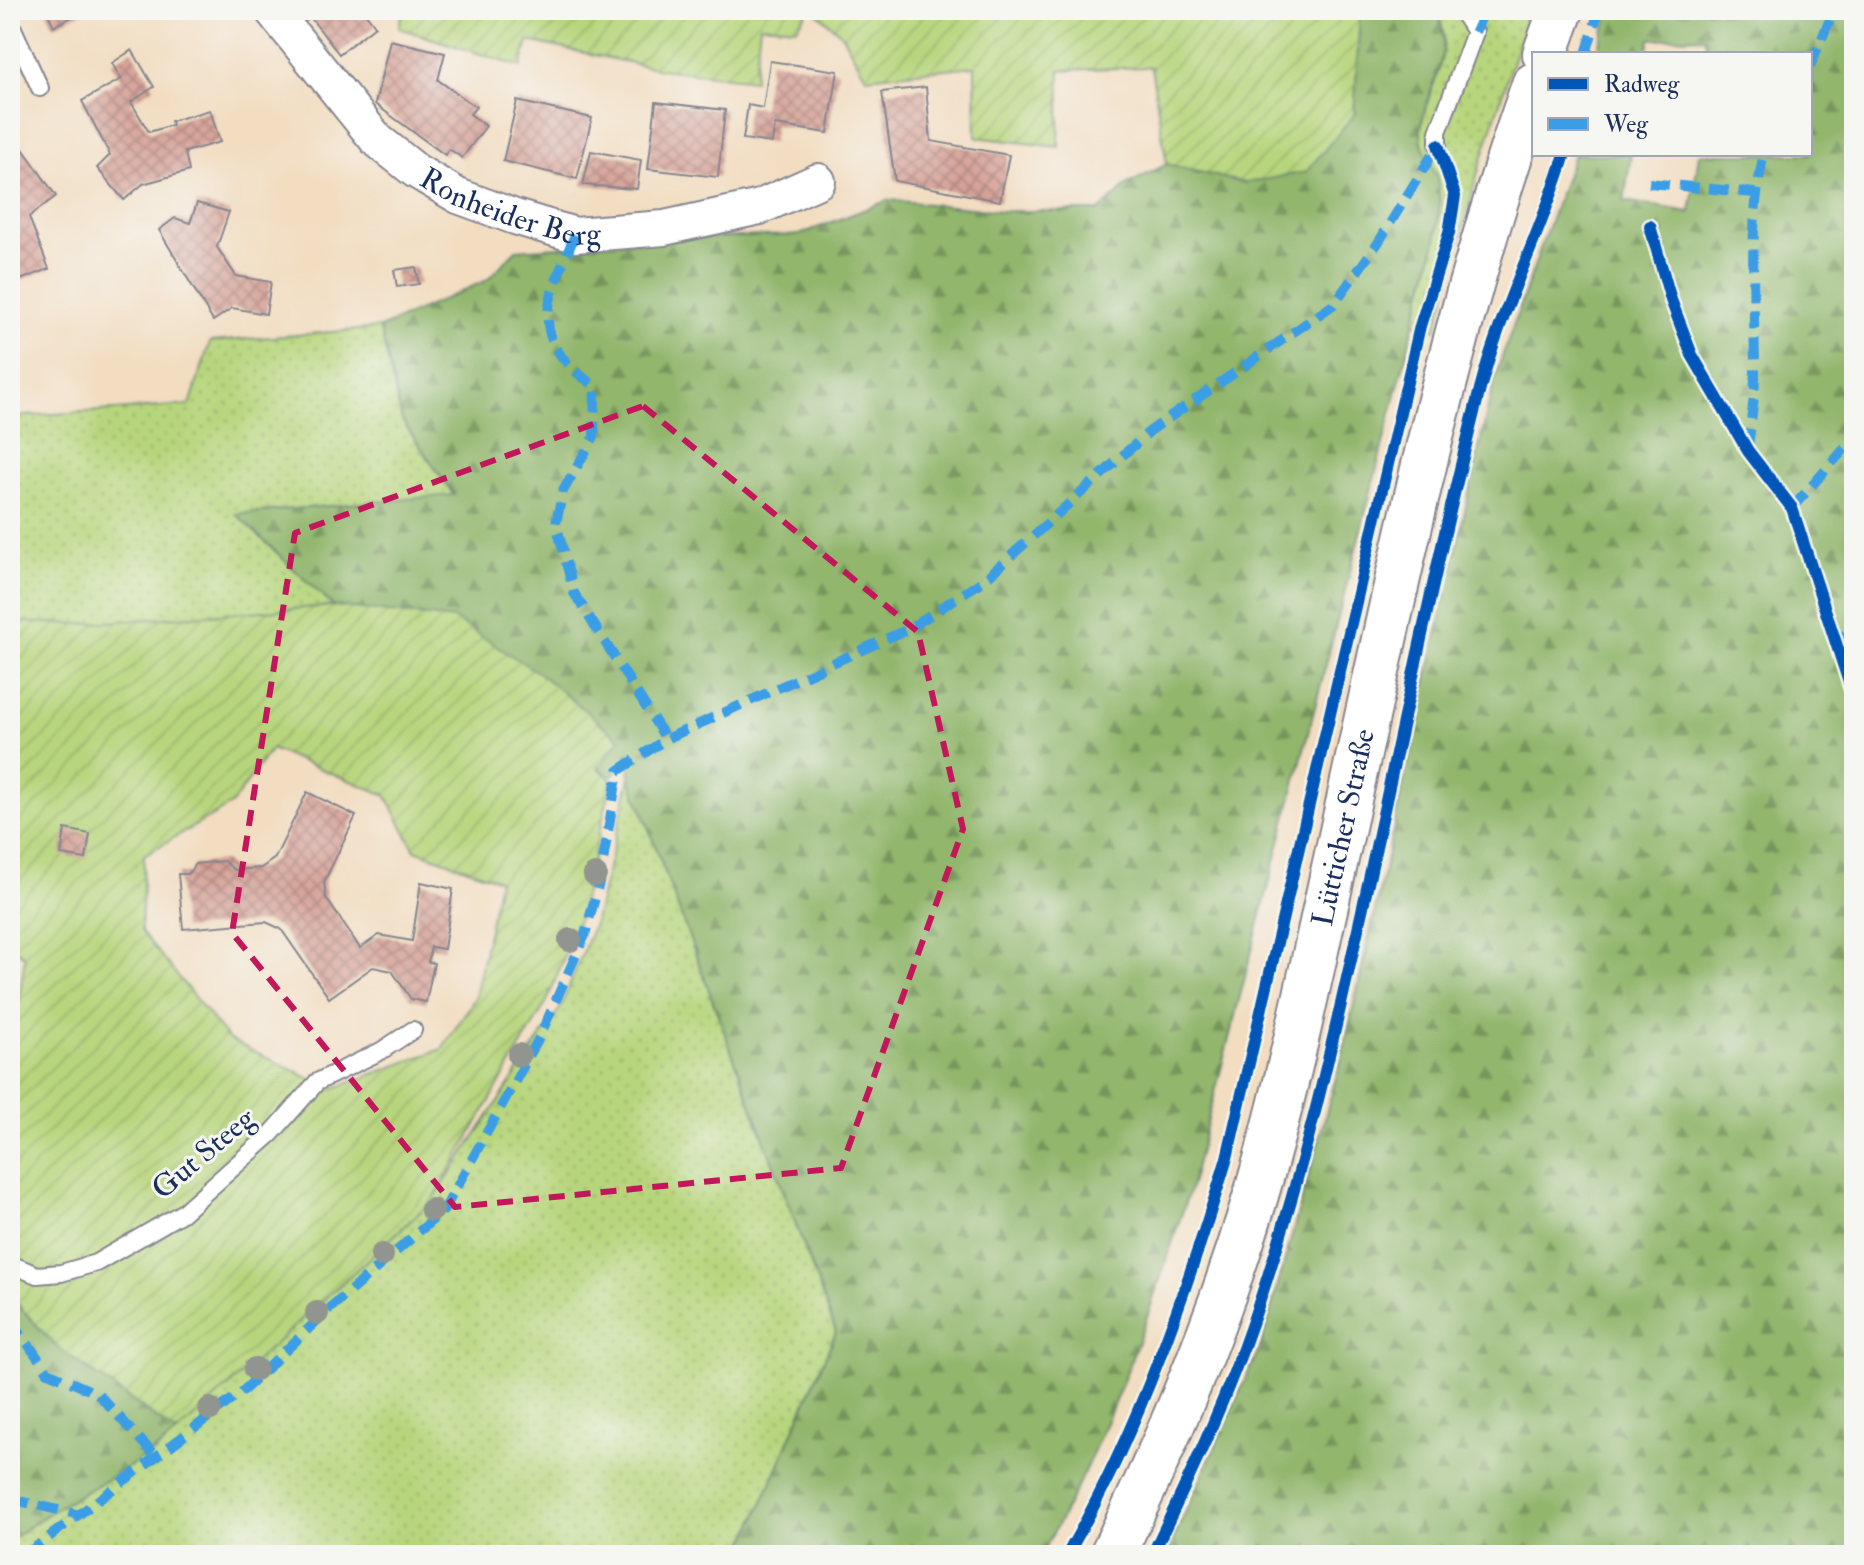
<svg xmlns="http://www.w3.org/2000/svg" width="1864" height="1565" font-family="'IM FELL Double Pica',serif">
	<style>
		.grass { fill: url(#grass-dots); stroke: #69826d; stroke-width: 2 }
		.forest { fill: url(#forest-firs); stroke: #567265; stroke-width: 2 }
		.garden { fill: url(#garden-furrows); stroke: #69826d; stroke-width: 2; fill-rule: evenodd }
		.building { fill: url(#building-cross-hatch) }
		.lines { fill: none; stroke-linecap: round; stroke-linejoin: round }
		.service-casing { stroke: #868690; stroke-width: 20 }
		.minor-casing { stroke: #868690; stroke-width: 38 }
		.primary-casing { stroke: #868690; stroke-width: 48 }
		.service { stroke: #fff; stroke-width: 16 }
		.minor { stroke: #fff; stroke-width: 34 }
		.primary { stroke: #fff; stroke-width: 44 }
		.quiet { stroke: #3b9de6; stroke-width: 10; stroke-dasharray: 20 10; stroke-linecap: butt }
		.cycleway-casing { stroke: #f6f6f2; stroke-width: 17 }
		.cycleway { stroke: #0057b8; stroke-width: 12 }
		.tree { fill: #91948f }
		.marked { fill: none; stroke: #c2185b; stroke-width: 6; stroke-dasharray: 16 10; stroke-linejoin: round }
		.labels { text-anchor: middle; stroke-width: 6; stroke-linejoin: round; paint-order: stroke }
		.street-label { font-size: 30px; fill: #1b2f5e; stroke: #f6f6f2 }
	</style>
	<defs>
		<pattern id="grass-dots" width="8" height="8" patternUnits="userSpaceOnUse" patternTransform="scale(2)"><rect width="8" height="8" fill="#b7d57c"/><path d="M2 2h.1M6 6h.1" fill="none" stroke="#9db76e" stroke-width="1.8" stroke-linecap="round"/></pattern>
		<pattern id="forest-firs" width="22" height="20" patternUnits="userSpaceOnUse" patternTransform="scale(2)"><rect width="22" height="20" fill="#91b66c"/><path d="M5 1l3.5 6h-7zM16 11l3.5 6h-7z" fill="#76945c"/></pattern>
		<pattern id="garden-furrows" width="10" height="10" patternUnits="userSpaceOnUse" patternTransform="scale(2)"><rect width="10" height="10" fill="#b7d57c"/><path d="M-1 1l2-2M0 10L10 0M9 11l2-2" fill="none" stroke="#9db76e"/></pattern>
		<pattern id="building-cross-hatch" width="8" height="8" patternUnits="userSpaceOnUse" patternTransform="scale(2)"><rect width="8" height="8" fill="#d5a095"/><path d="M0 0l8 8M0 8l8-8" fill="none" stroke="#ac837d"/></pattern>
	</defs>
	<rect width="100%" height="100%" fill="#f6f6f2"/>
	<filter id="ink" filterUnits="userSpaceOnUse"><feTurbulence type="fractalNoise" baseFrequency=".0125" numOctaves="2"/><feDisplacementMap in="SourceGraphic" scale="16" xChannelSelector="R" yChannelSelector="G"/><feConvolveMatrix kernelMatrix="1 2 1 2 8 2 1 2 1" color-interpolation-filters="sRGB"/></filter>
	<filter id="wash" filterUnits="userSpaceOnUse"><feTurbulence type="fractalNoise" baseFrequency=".006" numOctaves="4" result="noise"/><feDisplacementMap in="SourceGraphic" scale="32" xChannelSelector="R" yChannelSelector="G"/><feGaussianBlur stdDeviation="1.8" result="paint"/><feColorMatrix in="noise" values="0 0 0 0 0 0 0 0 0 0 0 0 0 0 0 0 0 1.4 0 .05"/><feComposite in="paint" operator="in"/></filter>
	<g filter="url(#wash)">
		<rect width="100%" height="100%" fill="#f2ddc1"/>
		<g class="grass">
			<path d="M 1436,10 L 1529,10 L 1477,175 L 1436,330 L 1413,322 C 1424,282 1442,239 1439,197 C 1437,172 1418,152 1421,127 C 1427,86 1457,52 1436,10 Z"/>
			<polygon points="380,328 402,420 454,496 237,514 333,606 80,624 10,622 10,417 190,405 210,342"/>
			<polygon points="630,778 836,1332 740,1555 10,1555 10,1541 33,1522 156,1451 433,1200 561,1007 595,921"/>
		</g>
		<g class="forest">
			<path d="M 1360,10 L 1436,10 C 1458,53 1426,86 1421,128 C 1419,148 1430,158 1436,175 C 1442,194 1438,216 1437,236 L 1191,1185 C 1150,1313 1108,1438 1041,1555 L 740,1555 L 836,1332 L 630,778 L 628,753 L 611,779 L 454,619 L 333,606 L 236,514 L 454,495 L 402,420 L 380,328 L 487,280 L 516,250 L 671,239 L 799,235 L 889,200 L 1002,211 L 1099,211 L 1128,184 L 1167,164 L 1245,183 L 1354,115 Z"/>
			<polygon points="1610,10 1854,10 1854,1555 1166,1555 1261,1345 1343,1053 1495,377 1574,154 1631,154 1624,201 1690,212 1699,154 1810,154 1810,54 1707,54 1705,37 1650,39 1647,54 1597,54"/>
			<path d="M 10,1296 L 56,1346 L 177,1433 C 127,1476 61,1498 10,1541 Z"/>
		</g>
		<g class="garden">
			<polygon points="403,10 809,10 797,28 760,25 754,80 660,69 528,41 521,67 399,28"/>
			<polygon points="814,10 1360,10 1354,115 1306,172 1245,183 1167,164 1151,67 1060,70 1059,147 976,137 975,66 866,77 841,34"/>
			<path d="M 333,606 L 454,619 L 539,673 L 620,739 L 598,768 L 611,779 L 608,797 L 579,918 L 547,1001 L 433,1200 L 177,1433 L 56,1346 L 10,1296 L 10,1064 L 25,957 L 10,945 L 10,622 L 80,624 ZM 271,749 L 386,795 L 415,850 L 499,880 L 475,998 L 442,1049 L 332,1089 L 228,1039 L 141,931 L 144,855 L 231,805 Z"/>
		</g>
		<g id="blocks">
			<g class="building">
				<polygon points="46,10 86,10 54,26"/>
				<polygon points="297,10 363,10 375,26 339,54 310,17 306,21"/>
				<polygon points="390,40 445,53 438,80 476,107 470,114 486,126 462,158 449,149 445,155 375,104"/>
				<polygon points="132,50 154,87 131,102 149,132 172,125 171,121 210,110 220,142 185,152 189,171 143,184 124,200 97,168 110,155 82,101 121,79 112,63"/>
				<polygon points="770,61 838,71 828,133 775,125 772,143 743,139 748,105 763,108"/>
				<polygon points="926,87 931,141 1009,155 1000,201 895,181 882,92"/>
				<polygon points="517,101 592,118 577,179 503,161"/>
				<polygon points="656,102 725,110 718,177 648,169"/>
				<polygon points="19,143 56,196 29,217 49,269 10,284 10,150"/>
				<polygon points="591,151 641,160 637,189 583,185"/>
				<polygon points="197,203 229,212 217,247 236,276 271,282 266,314 232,308 213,321 159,230 175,218 190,223"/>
				<polygon points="416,267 419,284 397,287 394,270"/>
				<polygon points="307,792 356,816 324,882 326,898 360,948 379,935 412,941 421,882 453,889 444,949 431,947 428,962 434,963 426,1002 411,999 392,971 373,967 329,998 281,929 266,922 183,929 178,874 188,874 195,864 224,861 234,870 261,868 275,858"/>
				<polygon points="65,829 90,834 86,859 61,855"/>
			</g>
		</g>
	</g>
	<g filter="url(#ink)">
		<use href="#blocks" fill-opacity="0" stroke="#868690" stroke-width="2"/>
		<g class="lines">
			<g class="service-casing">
				<g id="service">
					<polyline points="10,22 40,88"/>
					<polyline points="1438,145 1438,132 1475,32 1461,10"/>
					<polyline points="10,1264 37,1275 61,1273 96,1263 182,1213 272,1133 317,1082 381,1051 413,1030"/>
				</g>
			</g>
			<g class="minor-casing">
				<g id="minor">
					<path id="s1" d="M 272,10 L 377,140 L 416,171 L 458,196 L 515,217 L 575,235 L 664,228 L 760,207 L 818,181"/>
				</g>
			</g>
			<g class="primary-casing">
				<g id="primary">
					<polyline points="1545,54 1561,10"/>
					<path id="s2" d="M 1112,1555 C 1167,1443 1217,1325 1253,1205 C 1286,1095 1309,981 1334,868 C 1392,606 1444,339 1534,85"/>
				</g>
			</g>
			<use href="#service" class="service"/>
			<use href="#minor" class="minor"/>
			<use href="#primary" class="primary"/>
			<g class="quiet">
				<polyline points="1475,32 1485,10"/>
				<polyline points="1586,54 1599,10"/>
				<polyline points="1810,66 1834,10"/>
				<polyline points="1649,183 1755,193"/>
				<path d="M 575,235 C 547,302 524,338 595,386 L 594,437 L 563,491 L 556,523 L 574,593 L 666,739"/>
				<path d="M 1748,449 C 1750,424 1755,399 1755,375 C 1755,301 1747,227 1764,154"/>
				<polyline points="1792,508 1854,438"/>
				<polyline points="1834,633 1854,641"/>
				<polyline points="10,1319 48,1372 98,1394 157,1458"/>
				<polyline points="10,1499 80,1515"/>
				<polyline points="25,1555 242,1392 327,1311 444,1210 540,1036 585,935 600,879 618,771 666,739 910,628 984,580 1150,431 1333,305 1378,243 1438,145"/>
			</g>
			<g class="cycleway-casing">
				<g id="cycleway">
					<polyline points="1650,226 1671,300 1692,355 1748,451 1792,508 1854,698"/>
					<path d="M 1067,1555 C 1138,1432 1186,1293 1227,1158 L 1420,326 L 1449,233 L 1455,196 L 1438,145"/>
					<path d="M 1152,1555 C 1185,1487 1218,1417 1244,1346 C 1300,1192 1336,1030 1371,870 C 1406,709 1439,548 1480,389 C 1501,308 1541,234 1565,154"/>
				</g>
			</g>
			<use href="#cycleway" class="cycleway"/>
		</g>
		<g class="tree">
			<circle cx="595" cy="875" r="12"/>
			<circle cx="570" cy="940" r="12"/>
			<circle cx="519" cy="1055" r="12"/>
			<circle cx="432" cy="1210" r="12"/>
			<circle cx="382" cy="1255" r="12"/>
			<circle cx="317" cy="1313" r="12"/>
			<circle cx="255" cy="1369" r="12"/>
			<circle cx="210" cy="1409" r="12"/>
		</g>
	</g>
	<path class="marked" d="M 643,406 L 918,632 L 963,829 L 841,1168 L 455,1207 L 232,933 L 295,533 Z"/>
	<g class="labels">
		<g class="street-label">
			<text dy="10" stroke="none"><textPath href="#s1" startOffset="320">Ronheider Berg</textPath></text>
			<text dy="10" stroke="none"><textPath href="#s2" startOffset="766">Lütticher Straße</textPath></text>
			<text transform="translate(203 1153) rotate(-40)" y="10">Gut Steeg</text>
		</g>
	</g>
	<rect width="1864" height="1565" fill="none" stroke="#f6f6f2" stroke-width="40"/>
	<rect x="1532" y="52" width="280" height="104" fill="#f6f6f2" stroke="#9ea6b7" stroke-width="2"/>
	<rect x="1548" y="78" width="40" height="12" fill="#0057b8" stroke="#9ea6b7" stroke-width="2"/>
	<text x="1604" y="92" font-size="24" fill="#1b2f5e">Radweg</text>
	<rect x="1548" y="118" width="40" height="12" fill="#3b9de6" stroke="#9ea6b7" stroke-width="2"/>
	<text x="1604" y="132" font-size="24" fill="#1b2f5e">Weg</text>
</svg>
